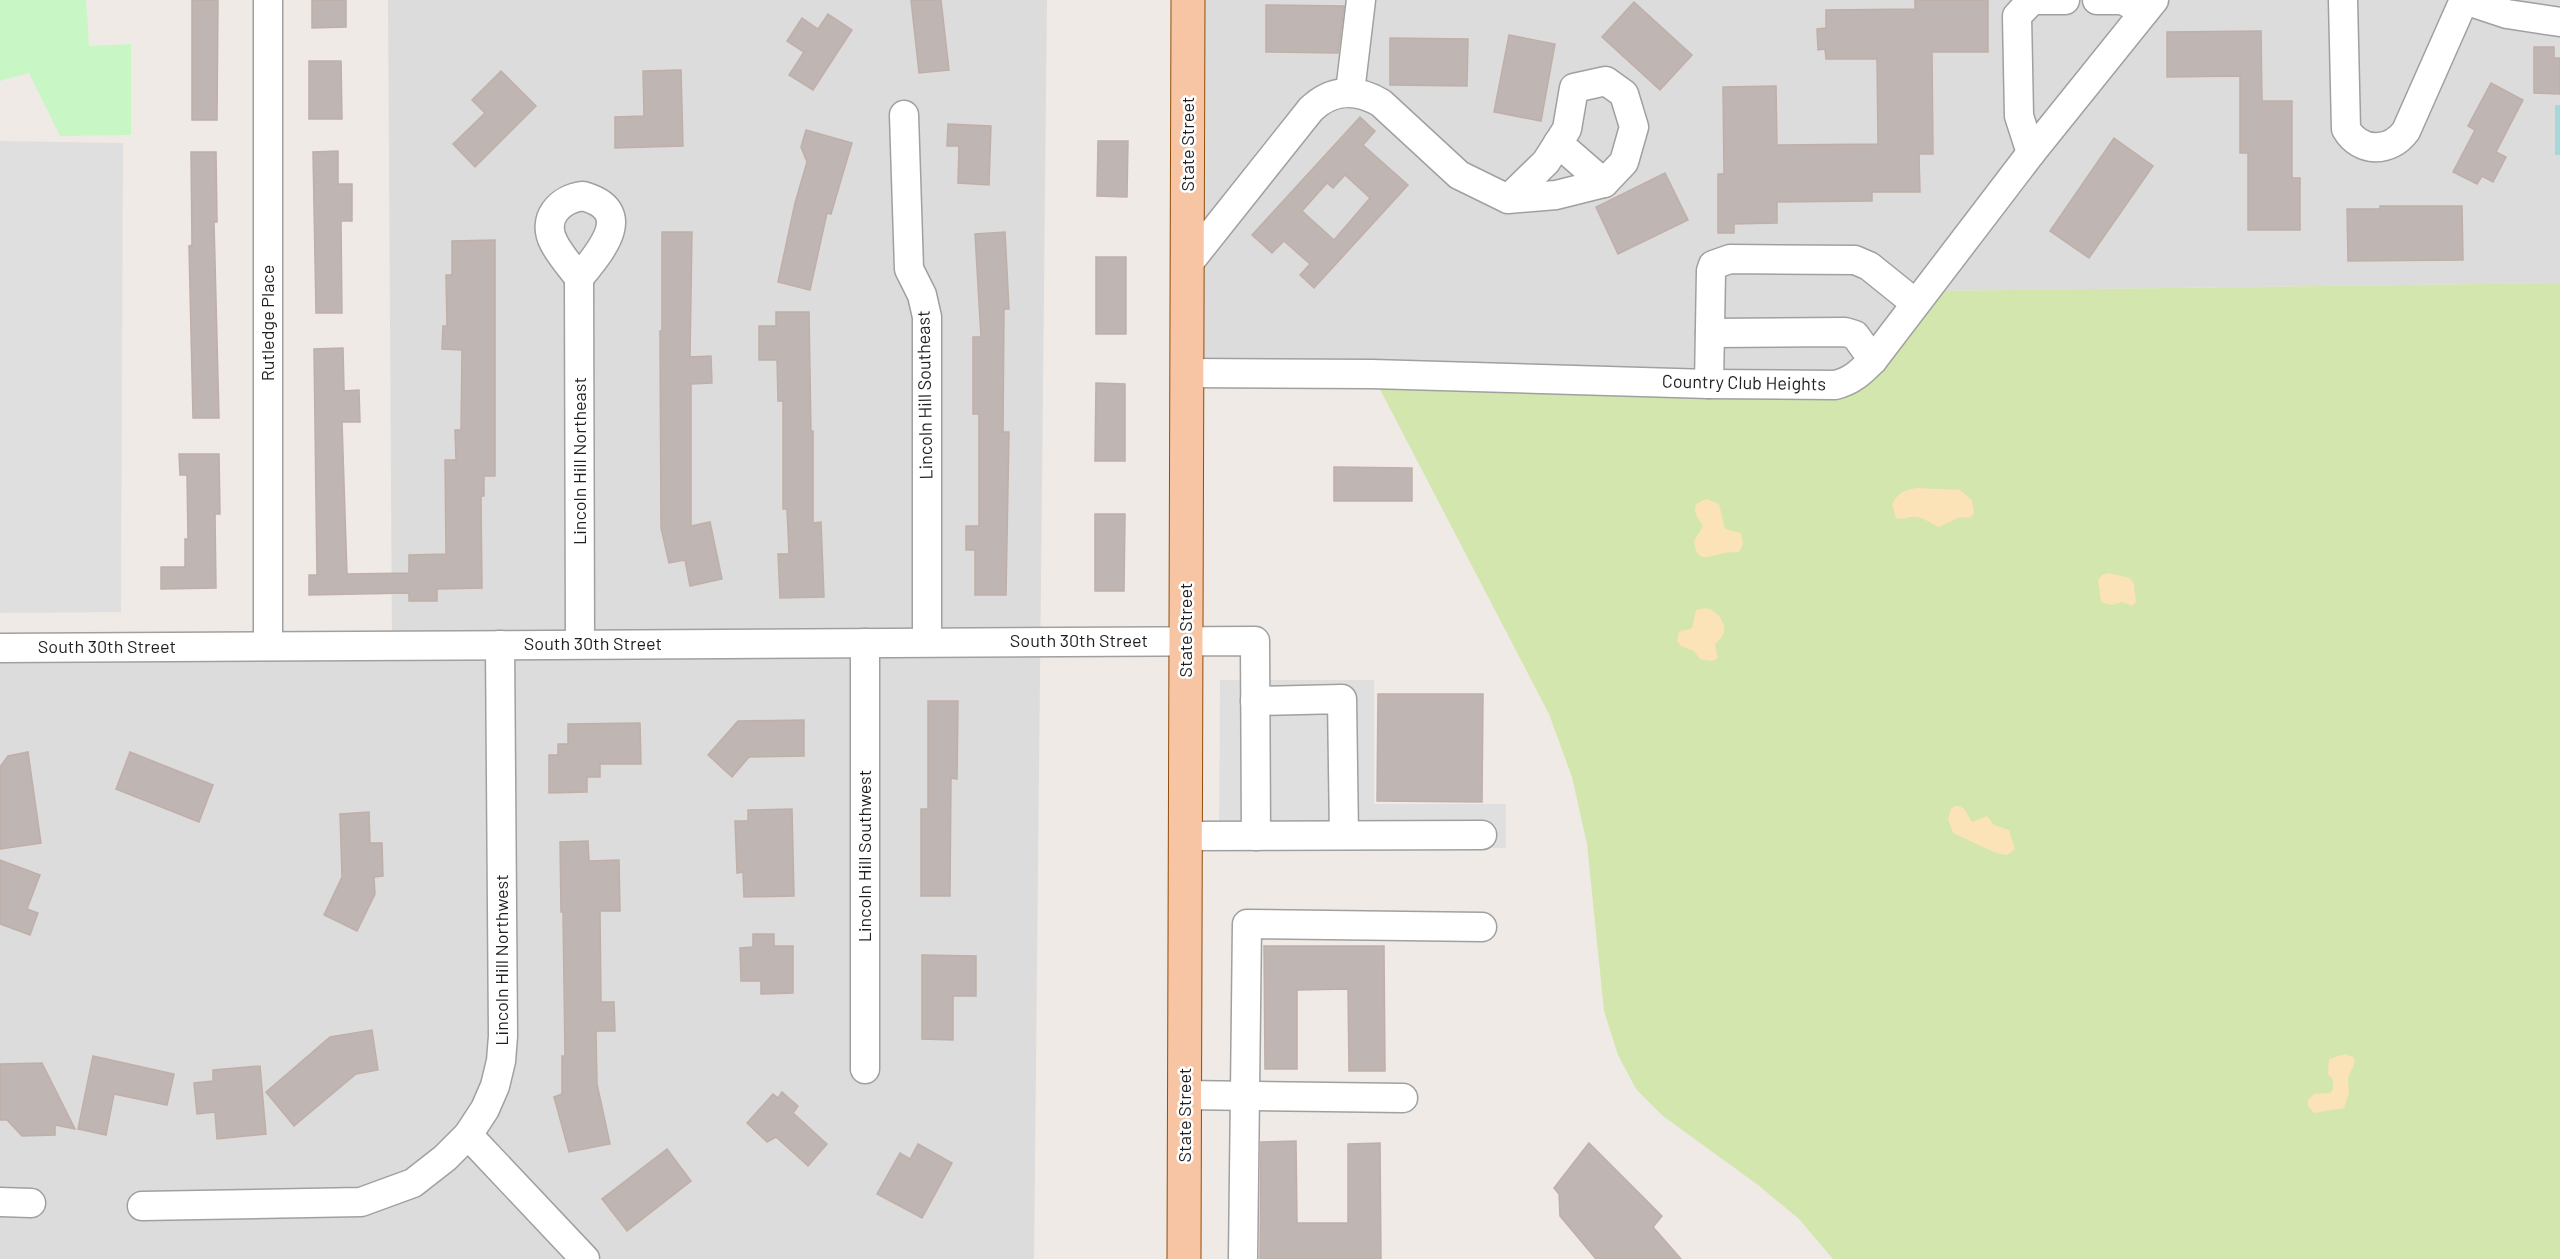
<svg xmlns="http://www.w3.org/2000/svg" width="2560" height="1259" font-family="Barlow,sans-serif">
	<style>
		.residential { fill: #dddcdc }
		.grass { fill: #d3e6ae }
		.sand { fill: #fbe2b7 }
		.park { fill: #c9f6c5 }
		.parking { fill: #dfdfdf }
		.water { fill: #a8d7da }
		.building { fill: #bfb5b2; stroke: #c0afa8; stroke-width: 1.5; fill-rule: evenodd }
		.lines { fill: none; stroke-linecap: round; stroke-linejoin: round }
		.minor-casing { stroke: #a0a0a0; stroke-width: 31 }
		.major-casing { stroke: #914e09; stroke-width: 35 }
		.minor { stroke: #fff; stroke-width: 28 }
		.major { stroke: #f7c5a3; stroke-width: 33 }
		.labels { text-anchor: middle; stroke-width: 5; stroke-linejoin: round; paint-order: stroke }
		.street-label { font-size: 18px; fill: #1f1f1f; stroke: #fff }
	</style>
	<rect width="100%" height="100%" fill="#efeae5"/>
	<g class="residential">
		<polygon points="388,0 1047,0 1034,1259 0,1259 0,648 392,645"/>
		<polygon points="1188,0 2560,0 2560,283 1925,291 1856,377 1187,373"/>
	</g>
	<polygon class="grass" points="2560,283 2560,1259 1833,1259 1799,1219 1758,1185 1663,1116 1636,1089 1618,1055 1604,1011 1587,844 1572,777 1549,714 1372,374 1835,385 1925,291"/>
	<g class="sand">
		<path d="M 1917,488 L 1960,490 L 1972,500 L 1974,513 L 1971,517 L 1958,518 L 1939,527 C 1931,524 1925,518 1916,517 C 1908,516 1904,521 1896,518 L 1892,505 C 1897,493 1904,490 1917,488 Z"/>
		<path d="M 1706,499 L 1719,504 L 1725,529 L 1741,533 L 1743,544 L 1739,552 C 1734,552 1729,552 1724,553 C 1710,556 1696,565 1694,541 L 1703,526 C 1698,517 1693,515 1696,504 Z"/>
		<polygon points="2109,573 2130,578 2134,584 2136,602 2132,606 2122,602 2111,605 2101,602 2098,580 2102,575"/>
		<path d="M 1706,608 C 1716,610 1726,621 1724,632 C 1723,637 1717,641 1715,645 L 1718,658 L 1712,661 L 1700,659 L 1694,651 L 1681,646 L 1677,641 L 1679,632 L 1692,628 L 1696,610 Z"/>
		<path d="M 1955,806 C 1967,806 1966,814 1972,822 L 1987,816 L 1994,825 L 2009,830 L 2015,849 L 2007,855 L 1996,853 L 1953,833 L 1948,819 L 1951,809 Z"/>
		<polygon points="2345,1054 2353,1057 2355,1062 2348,1078 2349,1093 2344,1108 2314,1113 2308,1106 2308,1100 2314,1094 2330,1093 2333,1089 2333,1080 2328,1074 2329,1059"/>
	</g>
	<polygon class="park" points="0,0 86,0 89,46 131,44 131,135 60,136 29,73 0,81"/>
	<g class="parking">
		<polygon points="0,141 123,143 121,612 0,613"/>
		<polygon points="1220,680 1374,680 1374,804 1506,804 1506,848 1219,848"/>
	</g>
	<rect class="water" x="2555" y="105" width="5" height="50"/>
	<g class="building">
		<polygon points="192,0 218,0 217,120 192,120"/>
		<polygon points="312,0 346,0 346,27 312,28"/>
		<polygon points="911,0 941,0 949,70 919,73"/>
		<polygon points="1915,0 1988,0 1988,52 1932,52 1933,154 1919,154 1920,192 1872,192 1872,201 1777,202 1777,223 1734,224 1734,233 1718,233 1718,174 1724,174 1723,87 1776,86 1777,145 1878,144 1877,59 1826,59 1825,49 1818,50 1817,29 1826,28 1826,10 1915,9"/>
		<polygon points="1634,2 1692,55 1660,90 1602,37"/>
		<polygon points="1266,5 1344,6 1338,53 1266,52"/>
		<polygon points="828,14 852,30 813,90 789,75 804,52 787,41 802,18 818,29"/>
		<polygon points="2261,31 2262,101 2292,101 2292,178 2300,178 2300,230 2248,230 2248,153 2240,153 2240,76 2167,77 2167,32"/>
		<polygon points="1509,35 1555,44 1541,121 1494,112"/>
		<polygon points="1390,38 1468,39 1467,86 1390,85"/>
		<polygon points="2534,47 2554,47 2554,58 2560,58 2560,94 2534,93"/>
		<polygon points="309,61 341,61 342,119 309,119"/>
		<polygon points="681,70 683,146 615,148 615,117 644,116 643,71"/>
		<polygon points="501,71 536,106 475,167 453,144 485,113 472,100"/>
		<polygon points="2491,83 2523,100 2496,152 2506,157 2493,182 2482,176 2477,184 2453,172 2475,130 2468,126"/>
		<path d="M 1360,117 L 1375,131 L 1363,145 L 1408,185 L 1314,288 L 1300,275 L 1310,264 L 1284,241 L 1272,253 L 1252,235 ZM 1345,175 L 1370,198 L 1334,240 L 1302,211 L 1327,183 L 1333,188 Z"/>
		<polygon points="948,124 991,126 989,185 958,183 959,146 947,146"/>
		<polygon points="806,130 852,143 831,214 827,213 810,290 778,282 795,203 807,162 801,147"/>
		<polygon points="2114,138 2153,166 2089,258 2050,231"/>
		<polygon points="1098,141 1128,141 1127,197 1097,196"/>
		<polygon points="338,151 338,184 352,184 352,221 341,221 342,313 316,313 313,152"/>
		<polygon points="191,152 216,152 217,222 214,222 219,418 193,418 189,246 192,245"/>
		<polygon points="1665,173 1688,220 1618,254 1596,207"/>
		<polygon points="2380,206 2462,206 2463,260 2348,261 2347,209 2380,209"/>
		<polygon points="662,232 692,232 690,357 711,356 712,383 691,384 691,526 710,522 722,579 690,586 685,560 669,563 661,528 660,331 662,331"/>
		<polygon points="1005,232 1009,309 1004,309 1003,432 1009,432 1006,595 975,595 975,550 966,550 966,526 979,526 979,414 973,414 973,337 981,337 975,234"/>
		<polygon points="495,240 495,476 484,476 484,496 481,496 482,588 437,589 437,601 409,601 409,593 309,595 309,575 317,575 314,349 343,348 344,391 359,390 360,422 342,422 347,574 409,573 409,555 446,554 445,460 456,460 455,430 461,430 462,350 442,349 443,326 447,326 446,275 452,275 452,241"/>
		<rect x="1096" y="257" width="30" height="77"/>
		<polygon points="776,312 809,312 811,431 813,431 813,523 821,522 824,597 780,598 778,554 789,554 787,509 783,509 783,401 778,401 777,360 759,360 759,326 776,326"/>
		<polygon points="1096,383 1125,384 1125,461 1095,461"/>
		<polygon points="179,454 219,454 220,514 215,514 216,588 161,589 161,567 185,567 185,539 188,539 187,475 180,475"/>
		<polygon points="1334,467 1412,468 1412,501 1334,501"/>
		<polygon points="1095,514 1125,514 1124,591 1095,591"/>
		<polygon points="1378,694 1483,694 1482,802 1377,801"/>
		<polygon points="928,701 958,701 957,779 951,778 950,896 921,896 921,809 928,809"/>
		<polygon points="804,720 804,756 749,757 732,777 708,755 738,721"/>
		<polygon points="640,723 641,764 600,764 600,777 587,777 587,792 549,793 549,755 558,755 558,744 568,744 568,724"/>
		<polygon points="28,752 41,843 0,849 0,767 8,756"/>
		<polygon points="130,752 213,785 199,822 116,789"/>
		<polygon points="792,809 794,896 744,897 743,872 737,873 735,821 748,821 748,810"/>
		<polygon points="369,812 370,843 382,843 383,876 374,877 375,894 357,931 324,915 342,877 340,814"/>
		<polygon points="588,841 589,861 619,860 620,911 600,911 601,1002 614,1002 615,1031 596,1031 597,1084 610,1144 569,1152 554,1097 562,1094 562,1056 565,1056 563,912 561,912 560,842"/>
		<polygon points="0,860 40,875 27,909 38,913 30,935 0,924"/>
		<polygon points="753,934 774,934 774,946 793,946 793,993 761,994 761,981 741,981 740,948 753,947"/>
		<polygon points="1264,946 1384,946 1385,1071 1349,1071 1348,989 1297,990 1297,1069 1265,1069"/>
		<polygon points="922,955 976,956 976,996 953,996 953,1040 922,1039"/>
		<polygon points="372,1030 378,1070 356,1074 294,1126 266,1092 330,1037"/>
		<polygon points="93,1056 174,1074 167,1105 114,1094 106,1135 78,1129"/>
		<polygon points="42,1063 75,1129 55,1125 55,1135 22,1136 7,1120 0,1120 0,1064"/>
		<polygon points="260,1066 266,1134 217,1139 215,1112 197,1114 194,1083 213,1081 213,1070"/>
		<polygon points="782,1092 798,1106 793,1113 827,1144 808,1166 776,1137 767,1142 747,1123 773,1094 778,1098"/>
		<polygon points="1296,1141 1297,1223 1348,1223 1348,1144 1380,1143 1381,1259 1260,1259 1261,1142"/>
		<polygon points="1589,1143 1662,1216 1653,1227 1681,1259 1596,1259 1560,1216 1559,1194 1554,1188"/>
		<polygon points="918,1144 952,1163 922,1218 877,1194 900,1153 910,1159"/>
		<polygon points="667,1149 691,1181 627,1231 602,1199"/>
	</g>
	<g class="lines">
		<g class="minor-casing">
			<g id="minor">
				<polyline points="268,0 268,646"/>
				<polyline points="2097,0 2122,0 2145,11"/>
				<path d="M 2343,0 L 2346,129 C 2360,153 2390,153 2406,131 L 2464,0"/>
				<polyline points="2465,0 2507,14 2560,22"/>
				<polyline points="1350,92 1361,0"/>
				<polyline points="904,115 909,269 922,295 927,317 927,642"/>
				<polyline points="1558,143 1604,183"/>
				<polyline points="2031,153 2019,116 2017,16 2032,0 2065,0"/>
				<path d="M 583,196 C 637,211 600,252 579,278 C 571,267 560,255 554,243 C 541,219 559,199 583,196 Z"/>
				<path d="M 1187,265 L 1311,109 C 1332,89 1356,88 1381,103 L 1459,175 L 1508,199 L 1556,195 L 1604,183 L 1624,162 L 1634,127 L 1624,94 L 1606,81 L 1574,88 L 1567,129 L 1546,162 L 1508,199"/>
				<polyline points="579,278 580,644"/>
				<polyline points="1710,333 1845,332 1855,335 1873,360"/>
				<path d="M 1187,373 L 1372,374 L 1709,384 L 1835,385 C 1852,381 1861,372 1873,360 L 2031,153 L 2154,0"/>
				<polyline points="1709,384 1711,271 1713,265 1730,259 1855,260 1869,266 1915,303"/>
				<polyline points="865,643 865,1069"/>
				<polyline points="0,648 1255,641 1256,836"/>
				<polyline points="1255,701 1342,699 1344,835"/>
				<polyline points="1186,836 1482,835"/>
				<polyline points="1185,1095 1403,1098"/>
				<polyline points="468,1135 585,1259"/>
				<polyline points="0,1202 31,1203"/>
				<polyline points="142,1206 361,1202 413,1183 445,1158 468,1135 485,1109 495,1086 501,1061 503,1036 500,645"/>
				<polyline points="1243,1259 1247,924 1482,927"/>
			</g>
		</g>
		<g class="major-casing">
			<polyline id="major" points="1184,1259 1188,0"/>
		</g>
		<use href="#minor" class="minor"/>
		<use href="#major" class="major"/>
	</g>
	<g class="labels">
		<g class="street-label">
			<text transform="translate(1188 144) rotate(-90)" y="6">State Street</text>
			<text transform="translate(268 323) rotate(-90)" y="6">Rutledge Place</text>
			<text transform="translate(1744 383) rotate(1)" y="6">Country Club Heights</text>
			<text transform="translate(925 395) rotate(-91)" y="6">Lincoln Hill Southeast</text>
			<text transform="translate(580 461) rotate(-90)" y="6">Lincoln Hill Northeast</text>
			<text transform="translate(1186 630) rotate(-90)" y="6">State Street</text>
			<text x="1079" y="647">South 30th Street</text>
			<text x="593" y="650">South 30th Street</text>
			<text x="107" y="653">South 30th Street</text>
			<text transform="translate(865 856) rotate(-90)" y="6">Lincoln Hill Southwest</text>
			<text transform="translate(502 960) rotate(-90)" y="6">Lincoln Hill Northwest</text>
			<text transform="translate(1185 1115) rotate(-90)" y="6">State Street</text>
		</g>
	</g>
</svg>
